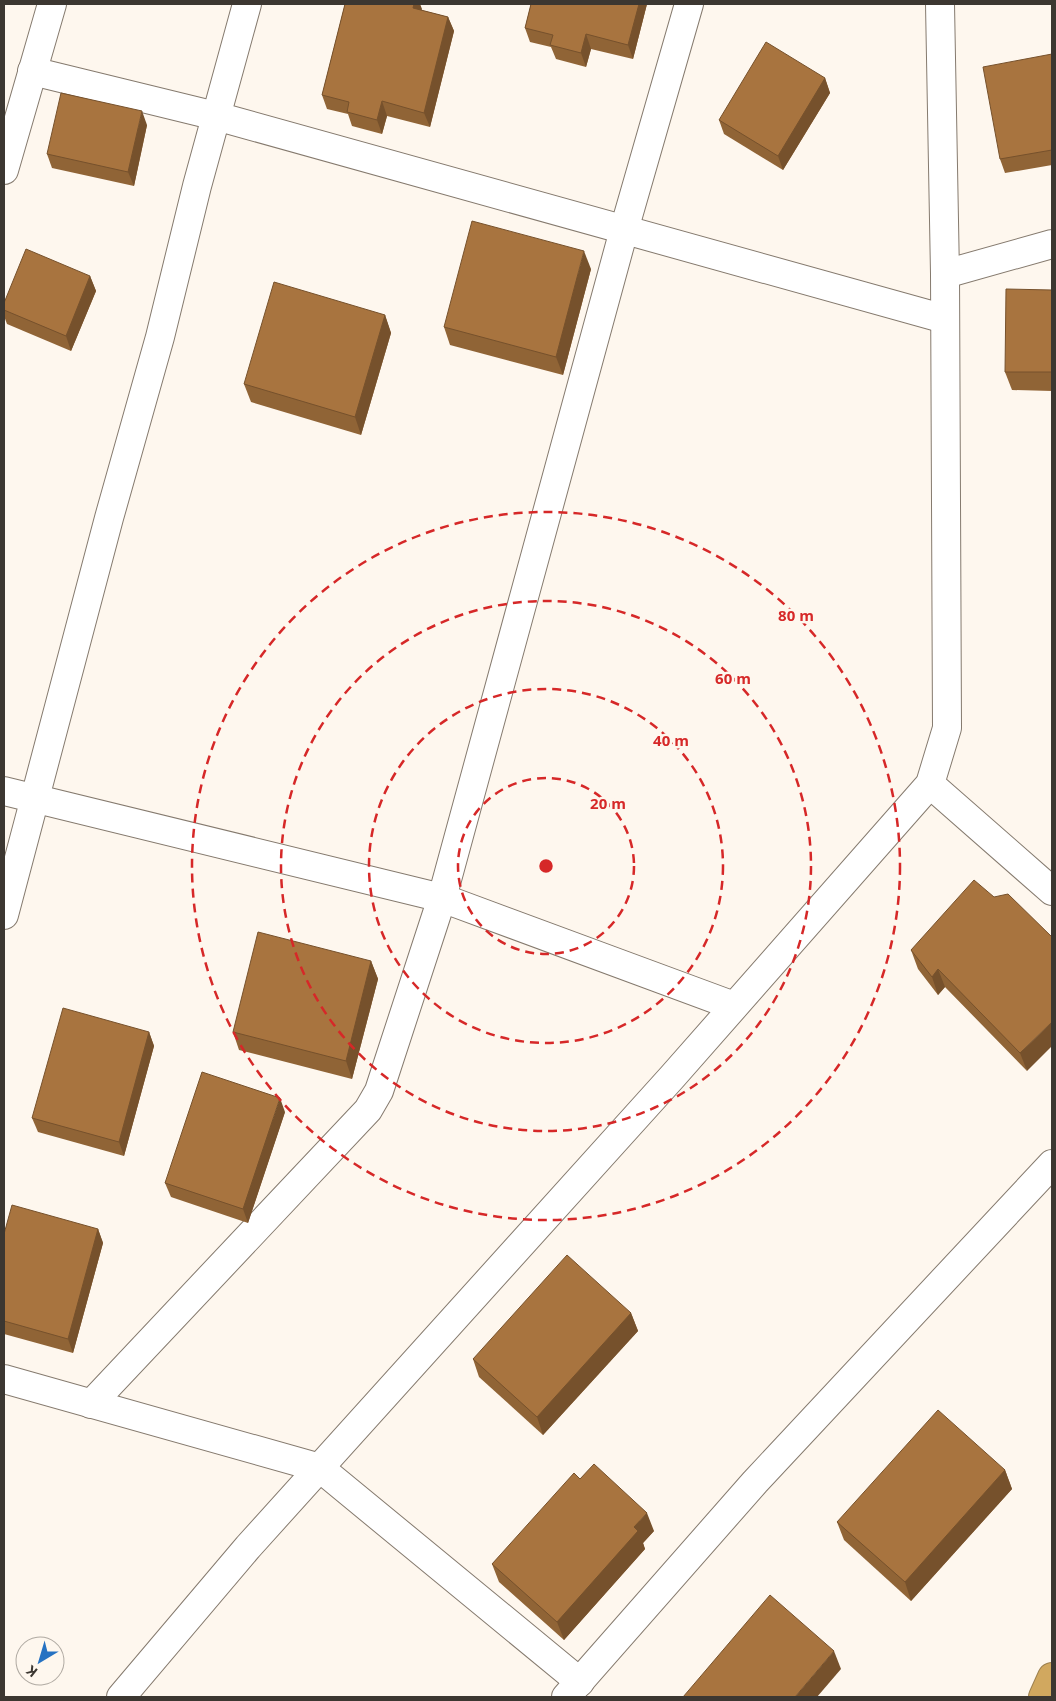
<svg xmlns="http://www.w3.org/2000/svg" width="1056" height="1701" font-family="'Open Sans',sans-serif">
	<style>
		.lines { fill: none; stroke-linecap: round; stroke-linejoin: round }
		.street-casing { stroke: #857a6e; stroke-width: 30 }
		.secondary-casing { stroke: #857a6e; stroke-width: 30 }
		.highway-casing { stroke: #9d804f; stroke-width: 30 }
		.street { stroke: #fff; stroke-width: 28 }
		.secondary { stroke: #fff; stroke-width: 28 }
		.highway { stroke: #d1a85f; stroke-width: 28 }
		.wall { fill: #906436 }
		.shaded-wall { fill: #76512c }
		.building { fill: #a8743f; stroke: #76512c }
		.ring { fill: none; stroke: #d62828; stroke-width: 2.5; stroke-dasharray: 9 6 }
		.centre { fill: #d62828; stroke: #fef7ee; stroke-width: 2.5 }
		.ring-label { font-size: 15px; text-anchor: middle; font-weight: bold; fill: #d62828; stroke: #fef7ee; stroke-width: 5; stroke-linejoin: round; paint-order: stroke }
	</style>
	<rect width="100%" height="100%" fill="#fef7ee"/>
	<g class="lines">
		<g class="street-casing">
			<g id="street">
				<polyline points="32,71 216,116 945,319"/>
				<polyline points="4,170 52,4"/>
				<polyline points="945,274 1052,244"/>
				<polyline points="930,784 1052,891"/>
				<polyline points="4,791 442,898 734,1006"/>
				<polyline points="4,1379 320,1468 580,1682"/>
				<polyline points="91,1404 368,1110 379,1091 442,898 624,230 689,4"/>
				<polyline points="566,1697 755,1482 1052,1164"/>
			</g>
		</g>
		<g class="secondary-casing">
			<g id="secondary">
				<polyline points="4,915 109,518 160,337 197,186 247,4"/>
				<polyline points="121,1697 248,1547 673,1076 930,784 947,728 945,274 940,4"/>
			</g>
		</g>
		<g class="highway-casing">
			<polyline id="highway" points="1043,1697 1052,1677"/>
		</g>
		<use href="#street" class="street"/>
		<use href="#secondary" class="secondary"/>
		<use href="#highway" class="highway"/>
	</g>
	<g class="wall">
		<polygon points="345,4 420,4 421,10 448,17 454,31 430,127 387,116 382,134 352,126 348,114 327,109 322,95"/>
		<polygon points="531,4 647,4 633,59 591,49 586,67 556,59 551,47 530,42 525,28"/>
		<polygon points="1052,54 1052,165 1005,173 1000,159"/>
		<polygon points="825,78 830,93 783,170 724,134 719,120"/>
		<polygon points="147,125 134,186 52,168 47,154"/>
		<polygon points="591,269 563,375 450,345 444,327"/>
		<polygon points="90,276 96,291 71,351 7,324 4,316 4,303"/>
		<polygon points="1052,290 1052,391 1012,390 1005,372"/>
		<polygon points="385,315 391,333 361,435 251,402 244,384"/>
		<polygon points="994,897 1027,1071 945,987 938,995 918,969 911,950"/>
		<polygon points="371,961 378,979 352,1079 239,1050 233,1032"/>
		<polygon points="149,1032 154,1046 124,1156 38,1132 32,1118"/>
		<polygon points="285,1112 248,1223 171,1197 165,1183"/>
		<polygon points="98,1229 103,1243 73,1353 4,1334 4,1234"/>
		<polygon points="631,1313 638,1331 543,1435 479,1377 473,1359"/>
		<polygon points="1005,1470 1012,1489 911,1601 844,1540 837,1522"/>
		<polygon points="580,1479 654,1531 643,1543 645,1549 564,1640 499,1582 492,1564"/>
	</g>
	<g class="shaded-wall">
		<polygon points="414,4 420,4 422,9 418,22 413,8"/>
		<polygon points="639,4 647,4 633,59 628,45"/>
		<polygon points="448,17 454,31 430,127 424,113"/>
		<polygon points="586,34 591,49 586,67 581,53"/>
		<polygon points="825,78 830,93 783,170 778,156"/>
		<polygon points="382,101 387,116 382,134 377,120"/>
		<polygon points="142,111 147,125 134,186 128,172"/>
		<polygon points="584,251 591,269 563,375 556,357"/>
		<polygon points="90,276 96,291 71,351 66,336"/>
		<polygon points="385,315 391,333 361,435 355,417"/>
		<polygon points="371,961 378,979 352,1079 346,1061"/>
		<polygon points="938,969 945,987 938,995 932,977"/>
		<polygon points="1052,1022 1052,1046 1027,1071 1020,1053"/>
		<polygon points="149,1032 154,1046 124,1156 119,1142"/>
		<polygon points="280,1098 285,1112 248,1223 243,1209"/>
		<polygon points="98,1229 103,1243 73,1353 68,1339"/>
		<polygon points="631,1313 638,1331 543,1435 537,1417"/>
		<polygon points="1005,1470 1012,1489 911,1601 905,1582"/>
		<polygon points="647,1513 654,1531 643,1543 645,1549 564,1640 557,1622 634,1527"/>
		<polygon points="834,1651 841,1669 817,1697 795,1697"/>
	</g>
	<g class="building">
		<polygon points="345,4 414,4 413,8 448,17 424,113 382,101 377,120 347,112 349,102 322,95"/>
		<polygon points="531,4 639,4 628,45 586,34 581,53 550,45 553,35 525,28"/>
		<polygon points="766,42 825,78 778,156 719,120"/>
		<polygon points="1052,54 1052,150 1000,159 983,67"/>
		<polygon points="61,93 142,111 128,172 47,154"/>
		<polygon points="472,221 584,251 556,357 444,327"/>
		<polygon points="26,249 90,276 66,336 4,310 4,303"/>
		<polygon points="274,282 385,315 355,417 244,384"/>
		<polygon points="1006,289 1052,290 1052,372 1005,372"/>
		<polygon points="974,880 994,897 1008,894 1052,937 1052,1022 1020,1053 938,969 932,977 911,950"/>
		<polygon points="258,932 371,961 346,1061 233,1032"/>
		<polygon points="63,1008 149,1032 119,1142 32,1118"/>
		<polygon points="202,1072 280,1098 243,1209 165,1183"/>
		<polygon points="12,1205 98,1229 68,1339 4,1321 4,1234"/>
		<polygon points="567,1255 631,1313 537,1417 473,1359"/>
		<polygon points="938,1410 1005,1470 905,1582 837,1522"/>
		<polygon points="594,1464 647,1513 634,1527 638,1531 557,1622 492,1564 574,1473 580,1479"/>
		<polygon points="770,1595 834,1651 795,1697 683,1697"/>
	</g>
	<g class="ring">
		<circle cx="546" cy="866" r="88"/>
		<circle cx="546" cy="866" r="177"/>
		<circle cx="546" cy="866" r="265"/>
		<circle cx="546" cy="866" r="354"/>
	</g>
	<circle cx="546" cy="866" r="8" class="centre"/>
	<g class="ring-label">
		<text x="796" y="621">80 m</text>
		<text x="733" y="684">60 m</text>
		<text x="671" y="746">40 m</text>
		<text x="608" y="809">20 m</text>
	</g>
	<rect width="1056" height="1701" fill="none" stroke="#3c3731" stroke-width="10"/>
	<g transform="translate(40 1661) rotate(218)"><circle r="24" fill="#fef7ee" stroke="#b0aaa2"/>
	<path d="M0-4L9 19L0 12L-9 19Z" fill="#2672c2"/>
	<text y="-8" font-size="14" font-weight="bold" text-anchor="middle" fill="#3c3731">K</text>
	</g>
</svg>
